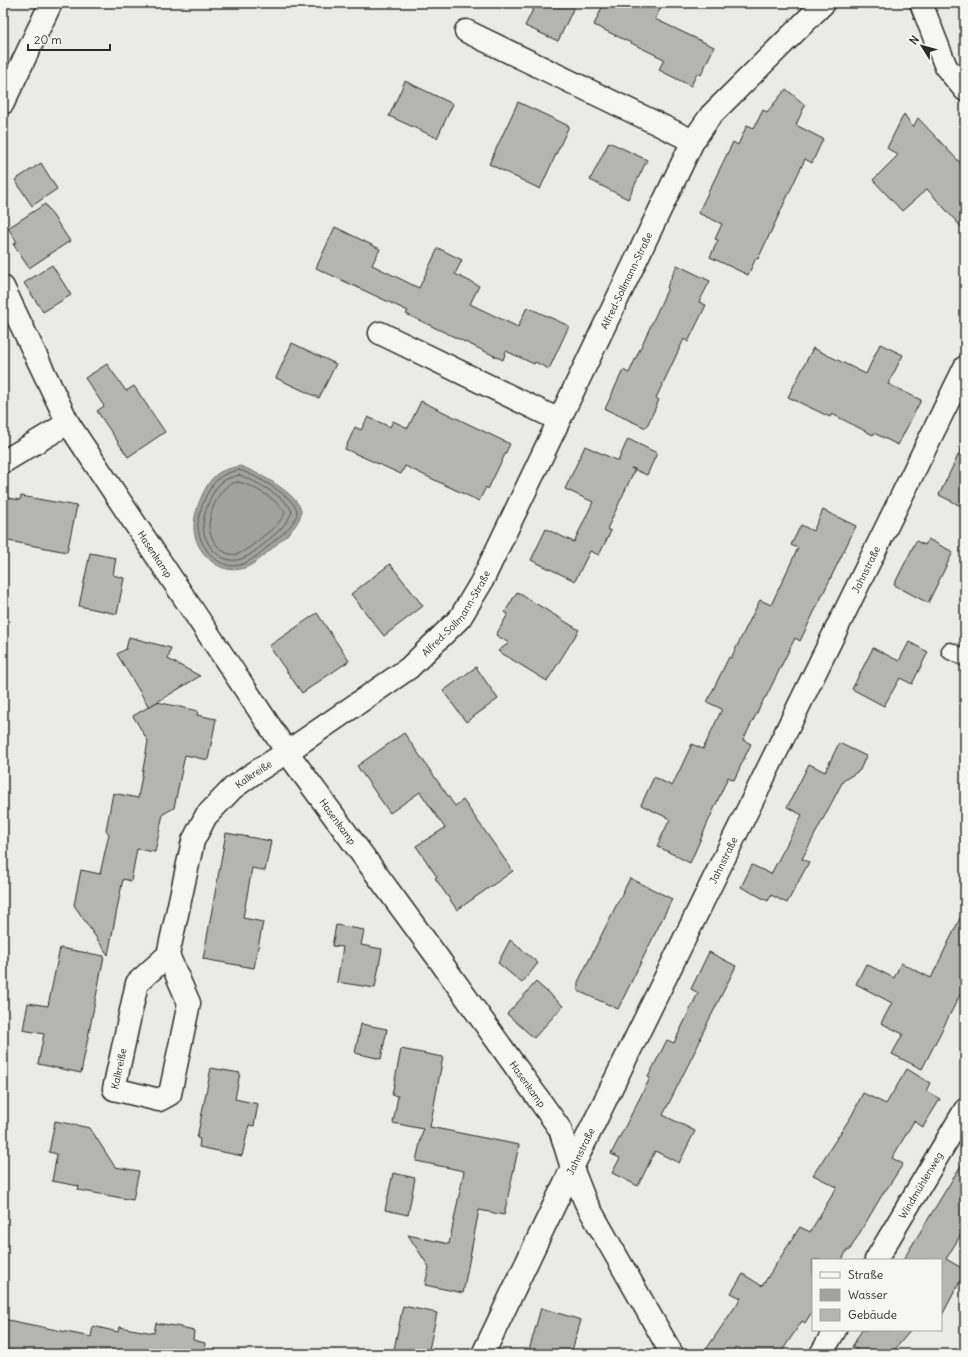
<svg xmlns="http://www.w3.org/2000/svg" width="968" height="1357" font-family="Delius,sans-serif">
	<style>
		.water { fill: #a1a19e; stroke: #727270 }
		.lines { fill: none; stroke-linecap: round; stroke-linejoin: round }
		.shore { stroke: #5a5a59; stroke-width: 1 }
		.building { fill: #b4b4b1; stroke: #2b2b2b }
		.service-casing { stroke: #2b2b2b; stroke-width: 19 }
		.minor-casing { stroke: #2b2b2b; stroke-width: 25 }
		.service { stroke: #f6f6f2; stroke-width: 16 }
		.minor { stroke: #f6f6f2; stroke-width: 22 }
		.labels { text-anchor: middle; stroke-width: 4; stroke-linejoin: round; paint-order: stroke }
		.street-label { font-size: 10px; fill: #2b2b2b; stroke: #f6f6f2 }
	</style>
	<rect width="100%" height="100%" fill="#eaeae6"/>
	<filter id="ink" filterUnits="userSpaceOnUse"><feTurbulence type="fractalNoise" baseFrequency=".025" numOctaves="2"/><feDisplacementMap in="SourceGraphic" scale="8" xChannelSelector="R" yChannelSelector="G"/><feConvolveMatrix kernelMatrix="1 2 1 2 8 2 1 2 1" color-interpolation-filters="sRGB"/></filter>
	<g filter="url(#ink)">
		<path class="water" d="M 240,466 C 255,471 300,494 301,512 C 301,523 286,536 278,543 C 270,550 255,565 244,568 C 219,577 193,550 194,526 C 194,511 205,483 217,474 C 224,469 232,468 240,466 Z"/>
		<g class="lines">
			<g class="shore">
				<path d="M 239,470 C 252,473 297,498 297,512 C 297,521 286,531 280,536 C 269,545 256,559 243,564 C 221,573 199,548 198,527 C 197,514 208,486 219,478 C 225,473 232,472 239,470 Z"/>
				<path d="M 239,475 C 252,479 289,499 292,512 C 286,526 275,534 264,544 C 257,549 249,557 241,559 C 222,566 203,544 203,526 C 203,514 212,489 222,482 C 227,478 233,477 239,475 Z"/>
				<path d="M 238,482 C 253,485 277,500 285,512 C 281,524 269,531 260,539 C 254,544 247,550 240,553 C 225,560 210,541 209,527 C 209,515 216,496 225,488 C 228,484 233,483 238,482 Z"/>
			</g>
		</g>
		<g class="building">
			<polygon points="536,3 576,3 558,41 525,26"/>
			<polygon points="604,3 663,3 655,19 714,47 701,75 697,73 691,86 659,70 664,59 594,25"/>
			<polygon points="405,81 453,104 437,138 389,116"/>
			<polygon points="786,89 805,105 796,125 823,139 812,163 805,159 758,259 756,258 748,275 710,257 718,240 715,239 722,224 698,213 733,142 738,145 747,125 754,128 763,110 767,112"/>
			<polygon points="518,102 569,126 540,189 489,164"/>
			<polygon points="904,114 913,127 918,118 965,168 965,231 927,189 902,211 873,180 898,155 887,148"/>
			<polygon points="609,142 647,160 628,199 590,180"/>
			<polygon points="41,163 57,189 32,206 15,180"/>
			<polygon points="45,204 70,241 29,268 13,244 17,242 8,228"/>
			<polygon points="335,227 380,249 372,265 419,288 438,248 462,260 455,274 479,286 470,304 518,327 527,307 569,326 549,369 535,362 534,364 506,351 503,360 406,314 408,311 316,268"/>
			<polygon points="52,265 71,295 43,312 24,283"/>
			<polygon points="677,265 710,281 699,302 706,305 688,342 684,339 656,398 659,400 646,428 605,409 623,370 629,373 668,288 667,287"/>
			<polygon points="292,343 336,364 319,398 276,378"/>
			<polygon points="880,344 903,355 888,384 921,400 898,445 874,433 873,435 832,414 830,417 788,397 813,348 866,374"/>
			<polygon points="107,364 126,391 134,386 165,432 128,457 97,411 104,406 85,378"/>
			<polygon points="421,401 510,444 488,489 486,487 479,501 405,466 401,474 345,449 355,427 361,430 368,417 390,427 393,421 408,428"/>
			<polygon points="628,439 657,453 647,475 631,468 635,469 607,529 611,531 599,555 590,551 575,581 531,560 546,529 574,542 593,502 565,489 585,446 618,461"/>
			<polygon points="965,441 965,508 939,495"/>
			<polygon points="21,496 77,506 67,552 3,540 3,497 20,500"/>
			<polygon points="823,510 856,526 800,641 795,638 766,697 765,697 743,740 751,744 734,780 728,777 690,863 657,846 670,819 641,805 654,777 672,786 692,744 703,749 722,709 707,702 729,657 731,658 760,600 771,605 798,548 791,545 801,525 813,531"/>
			<polygon points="928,539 953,552 928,603 894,585 916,541 925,545"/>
			<polygon points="90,553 116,558 113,575 124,578 117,614 79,606"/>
			<polygon points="390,564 423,606 384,636 351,594"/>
			<polygon points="517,592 579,630 547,681 498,651 509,643 496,635 508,614 505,612"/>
			<polygon points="317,613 349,661 302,693 269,646"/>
			<polygon points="129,637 171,648 168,659 200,676 149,707 117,654 126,649"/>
			<polygon points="909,642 928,652 912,684 900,678 884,706 852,689 873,648 899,661"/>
			<polygon points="476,667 498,699 466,722 443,691"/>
			<polygon points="157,702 198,711 197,715 216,719 208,760 185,755 174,808 163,814 155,852 137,849 131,881 123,879 108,955 74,905 81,870 100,874 109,834 106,830 113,793 138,798 148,741 133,716"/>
			<polygon points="404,733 455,806 463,800 513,871 457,910 435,878 437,877 416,846 445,828 420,792 390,813 357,766"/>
			<polygon points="839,743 866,756 860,770 843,781 802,859 809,862 787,903 771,895 768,901 741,887 752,865 771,874 802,815 787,807 809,764 825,772"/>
			<polygon points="226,833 271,841 265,871 252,868 243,918 263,922 254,968 203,959"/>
			<polygon points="630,878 672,899 618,1009 578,991 578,982"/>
			<polygon points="965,908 965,985 922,1069 892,1054 903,1034 881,1023 892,1003 856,984 866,964 894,978 901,963 931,978"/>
			<polygon points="336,925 364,930 361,945 382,949 375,988 337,982 343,947 332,946"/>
			<polygon points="510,940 538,963 522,983 498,963"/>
			<polygon points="60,948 104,956 81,1073 38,1064 44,1034 23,1030 28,1003 48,1006"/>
			<polygon points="709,952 736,966 700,1038 701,1039 663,1115 695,1131 679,1163 655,1151 638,1186 612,1173 620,1158 611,1154 650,1078 648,1077 667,1040 674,1043 698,993 691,989"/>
			<polygon points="536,982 563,1006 534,1038 507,1014"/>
			<polygon points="361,1024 387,1029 381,1059 355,1053"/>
			<polygon points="401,1049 443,1057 430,1127 519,1145 504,1215 479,1210 463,1293 425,1285 429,1267 408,1235 449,1244 464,1171 416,1161 423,1129 393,1123 398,1096 392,1095"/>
			<polygon points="211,1068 240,1073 235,1099 258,1104 254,1126 249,1125 242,1156 199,1147 200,1139 197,1138"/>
			<polygon points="907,1069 930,1083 926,1091 940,1099 923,1127 914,1121 892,1158 903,1164 886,1190 885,1190 849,1251 847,1250 842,1260 813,1260 813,1310 805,1323 802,1321 780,1354 703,1354 741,1298 731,1293 743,1274 762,1286 800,1227 810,1232 837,1187 813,1175 852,1115 863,1093 886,1104"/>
			<polygon points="55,1121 90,1128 115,1167 139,1171 133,1200 78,1190 79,1186 52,1181 57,1154 49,1152"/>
			<polygon points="965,1159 965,1228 946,1259 965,1270 965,1272 941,1317 941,1260 903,1260"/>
			<polygon points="393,1173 415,1178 408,1215 385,1210"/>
			<polygon points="403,1306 437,1313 428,1354 393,1354"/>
			<polygon points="541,1308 581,1320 571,1354 528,1354"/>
			<polygon points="3,1319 91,1337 93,1326 118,1332 119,1327 154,1333 156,1323 181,1327 181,1328 194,1331 193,1340 205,1343 204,1354 26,1354 3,1349"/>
			<polygon points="862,1330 911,1330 891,1354 864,1354 852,1347"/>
		</g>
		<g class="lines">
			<g class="service-casing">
				<polyline id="service" points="950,651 965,658"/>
			</g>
			<g class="minor-casing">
				<g id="minor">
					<polyline points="921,3 946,67 965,90"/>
					<polyline points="466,31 693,141"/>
					<polyline points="3,103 51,3"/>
					<path id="s1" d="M 3,287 L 68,423 L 287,752 L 438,958 L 560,1129 L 572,1168 L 585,1201 L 672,1354"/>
					<polyline points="380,333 559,420"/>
					<polyline points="3,462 68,423"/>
					<path id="s2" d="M 168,955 L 189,1003 L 170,1094 L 159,1100 L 114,1089 L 137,983 L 168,955 L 193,841 L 206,816 L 233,788 L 251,775 L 287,752 L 409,668 L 460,618 L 481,583 L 693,141 L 711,115 L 824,3"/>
					<path id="s3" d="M 876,1260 L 965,1110"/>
					<path id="s4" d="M 483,1354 L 572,1168 L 965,367"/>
					<polyline points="821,1354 835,1330"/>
				</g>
			</g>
			<use href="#service" class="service"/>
			<use href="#minor" class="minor"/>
		</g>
	</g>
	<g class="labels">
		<g class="street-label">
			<text dy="4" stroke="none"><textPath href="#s2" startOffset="1199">Alfred-Sollmann-Straße</textPath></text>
			<text dy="4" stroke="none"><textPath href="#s1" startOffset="308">Hasenkamp</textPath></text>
			<text dy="4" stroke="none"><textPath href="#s4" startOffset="873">Jahnstraße</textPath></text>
			<text dy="4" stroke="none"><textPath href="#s2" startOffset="824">Alfred-Sollmann-Straße</textPath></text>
			<text dy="4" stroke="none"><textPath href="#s2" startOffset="563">Kalkreiße</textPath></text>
			<text dy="4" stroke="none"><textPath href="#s1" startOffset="632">Hasenkamp</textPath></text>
			<text dy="4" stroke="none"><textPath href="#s4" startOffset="549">Jahnstraße</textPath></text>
			<text dy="4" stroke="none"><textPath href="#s2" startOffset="225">Kalkreiße</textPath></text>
			<text dy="4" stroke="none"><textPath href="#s1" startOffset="956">Hasenkamp</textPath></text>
			<text dy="4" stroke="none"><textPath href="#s4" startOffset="225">Jahnstraße</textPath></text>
			<text dy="4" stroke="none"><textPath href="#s3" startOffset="87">Windmühlenweg</textPath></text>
		</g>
	</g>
	<rect width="968" height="1357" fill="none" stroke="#f6f6f2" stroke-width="16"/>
	<rect x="8" y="8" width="952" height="1341" fill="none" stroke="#2b2b2b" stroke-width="1.5" filter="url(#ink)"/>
	<rect x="812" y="1259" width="130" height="72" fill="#f6f6f2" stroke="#a5a5a2"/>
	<rect x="820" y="1272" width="20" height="6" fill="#f6f6f2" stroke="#a5a5a2"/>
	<text x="848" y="1279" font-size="12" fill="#2b2b2b">Straße</text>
	<rect x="820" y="1289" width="20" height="12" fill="#a1a19e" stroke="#a5a5a2"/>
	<text x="848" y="1299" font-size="12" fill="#2b2b2b">Wasser</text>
	<rect x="820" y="1309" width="20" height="12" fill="#b4b4b1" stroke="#a5a5a2"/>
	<text x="848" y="1319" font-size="12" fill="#2b2b2b">Gebäude</text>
	<g transform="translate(922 46) rotate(307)" stroke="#f6f6f2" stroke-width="3" paint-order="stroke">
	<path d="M0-3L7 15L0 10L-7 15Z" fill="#2b2b2b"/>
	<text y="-6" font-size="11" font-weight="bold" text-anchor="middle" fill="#2b2b2b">N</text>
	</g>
	<path d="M28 44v6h82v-6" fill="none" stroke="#2b2b2b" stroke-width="2"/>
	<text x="34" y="44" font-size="12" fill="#2b2b2b" stroke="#f6f6f2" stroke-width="3" paint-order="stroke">20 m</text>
</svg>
